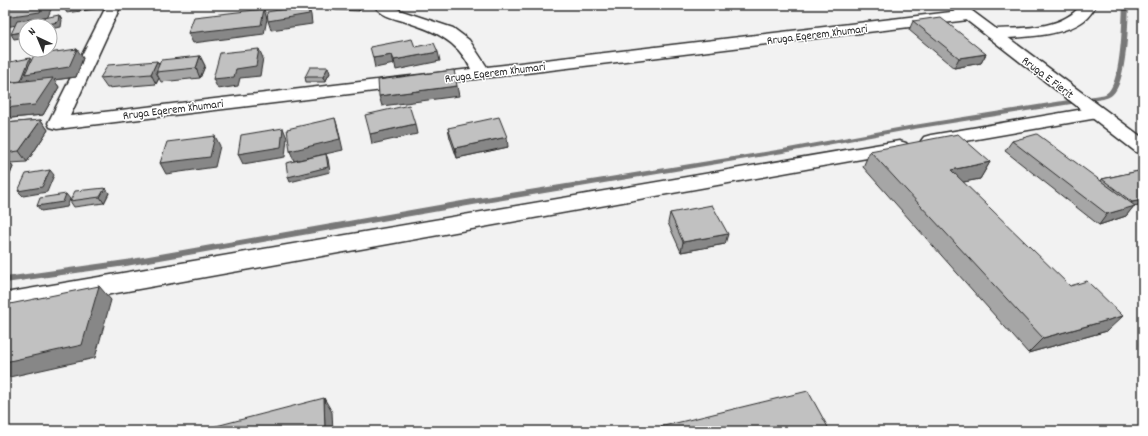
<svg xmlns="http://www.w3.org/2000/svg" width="1148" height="436" font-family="Dekko,sans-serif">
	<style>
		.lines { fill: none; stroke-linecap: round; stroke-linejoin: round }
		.stream { fill: #787878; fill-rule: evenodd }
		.minor-casing { stroke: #2b2b2b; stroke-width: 3 }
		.secondary-casing { stroke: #2b2b2b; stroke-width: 3 }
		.minor { fill: #fff; fill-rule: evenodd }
		.secondary { fill: #fff; fill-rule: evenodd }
		.wall { fill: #a6a6a6; stroke: #2b2b2b }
		.shaded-wall { fill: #878787; stroke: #2b2b2b }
		.building { fill: #c1c1c1; stroke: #2b2b2b }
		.labels { text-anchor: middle; stroke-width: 3; stroke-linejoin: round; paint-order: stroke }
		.far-street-label { font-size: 12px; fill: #2b2b2b; stroke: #fff }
	</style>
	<rect width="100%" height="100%" fill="#f2f2f2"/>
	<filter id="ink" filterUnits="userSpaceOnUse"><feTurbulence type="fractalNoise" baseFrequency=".025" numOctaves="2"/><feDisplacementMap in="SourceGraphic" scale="8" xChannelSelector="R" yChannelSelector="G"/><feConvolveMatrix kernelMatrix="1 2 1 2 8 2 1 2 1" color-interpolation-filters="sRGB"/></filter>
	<g filter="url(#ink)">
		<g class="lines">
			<path class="stream" d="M 1123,5 L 1129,5 C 1128,25 1127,83 1112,95 C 1110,97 1106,98 1103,99 L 914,129 L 783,153 L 473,205 L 126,266 L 5,283 L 5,277 L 126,260 L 473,199 L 783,149 L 914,125 L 1100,95 C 1103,95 1106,94 1109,91 C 1121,78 1122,24 1123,5 Z"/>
			<g class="minor-casing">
				<g id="minor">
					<path d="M 107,5 L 121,5 L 70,116 L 471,69 C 457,39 432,30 403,21 C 392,18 380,15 374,5 L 390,5 L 402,11 L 453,28 L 469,40 L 487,67 L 968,10 L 973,12 L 976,15 L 973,18 L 968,20 L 57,129 L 50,127 L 48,123 Z"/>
					<path d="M 1081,5 L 1096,5 C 1094,9 1091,14 1087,18 C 1066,37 1021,37 994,39 L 988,37 L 986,34 L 988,31 L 994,29 C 1022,28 1062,30 1081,5 Z"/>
					<polygon points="1096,107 1103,109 1105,113 1103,117 931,147 924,145 921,141 924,137 931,135"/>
					<polygon points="899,141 906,143 909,147 906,151 5,313 5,293"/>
				</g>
			</g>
			<g class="secondary-casing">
				<polygon id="secondary" points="947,5 964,5 1143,138 1143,154 1136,152"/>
			</g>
			<use href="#minor" class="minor"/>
			<use href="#secondary" class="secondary"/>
		</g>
		<g class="wall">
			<polygon points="334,5 364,5 359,11 335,10"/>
			<polygon points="913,21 986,54 981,63 954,68 909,30"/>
			<polygon points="200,56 205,66 200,78 161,82 159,78 156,84 107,88 100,78 159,64"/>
			<polygon points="83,58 76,77 54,80 59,87 43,115 11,118 5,110 5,74 31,61"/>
			<polygon points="330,73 325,82 306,82 305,77"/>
			<polygon points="41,120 48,130 27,162 10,163 13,167 8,179 5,180 5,123"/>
			<polygon points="448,128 508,147 457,158 450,138"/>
			<polygon points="1012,141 1101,181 1102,179 1143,170 1143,204 1134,206 1126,216 1099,225 1005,151"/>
			<polygon points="870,151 990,162 980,179 963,182 1107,331 1028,353 863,167"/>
			<polygon points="105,188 109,193 104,203 74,207 70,201"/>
			<polygon points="670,213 725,244 681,252 668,223"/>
		</g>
		<g class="shaded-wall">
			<polygon points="43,5 53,5 46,21 35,23 36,24 35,26 29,26 30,23 5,27 5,17"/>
			<polygon points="62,5 110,5 109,7 67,13"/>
			<polygon points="308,5 311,15 312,24 271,30 268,21"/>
			<polygon points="359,5 364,5 359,11 358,7"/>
			<polygon points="264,9 267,19 264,34 193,43 188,33"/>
			<polygon points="59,15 62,20 61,27 50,29 50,26 38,26"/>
			<polygon points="26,31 26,37 14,39 11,34"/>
			<polygon points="77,49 83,58 76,77 54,80 59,87 43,115 11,118 5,110 5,108 32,84 28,78 25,86 5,90 30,58 34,64"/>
			<polygon points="259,49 263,58 260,76 240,78 238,86 218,89 213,79 236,69"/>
			<polygon points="438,52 440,61 396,70 394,60"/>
			<polygon points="986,54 981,63 954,68 959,58"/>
			<polygon points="392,55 394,64 375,68 373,58"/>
			<polygon points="200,56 205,66 200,78 196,68"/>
			<polygon points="157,61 163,71 156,72 159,78 156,84 151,74"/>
			<polygon points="328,67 330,73 325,82 323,77"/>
			<polygon points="457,86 459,96 382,106 379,96"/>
			<polygon points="335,118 338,128 343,150 294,161 290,151"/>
			<polygon points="41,120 48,130 27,162 19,151"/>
			<polygon points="415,124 417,134 372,144 370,134"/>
			<polygon points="283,128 287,138 285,157 243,164 238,154"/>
			<polygon points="215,136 220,146 215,167 166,174 160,163"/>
			<polygon points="507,137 508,147 457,158 455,148"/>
			<polygon points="326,154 328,159 330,172 290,182 288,177"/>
			<polygon points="5,157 13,167 8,179 5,180"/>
			<polygon points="990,162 980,179 942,186 951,170"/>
			<polygon points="50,170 54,175 47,192 23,196 18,191"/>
			<polygon points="105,188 109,193 104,203 100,197"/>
			<polygon points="66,194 70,199 67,207 41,211 37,206"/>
			<polygon points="1143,200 1143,204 1134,206 1126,216 1099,225 1107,214 1127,208 1132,202"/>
			<polygon points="728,234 725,244 681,252 683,242"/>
			<polygon points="99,286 111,300 95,358 5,378 5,362"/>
			<polygon points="1123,316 1107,331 1028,353 1043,338"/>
			<polygon points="324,398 332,412 333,431 325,431"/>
		</g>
		<g class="building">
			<polygon points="5,5 43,5 40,12 5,17"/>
			<polygon points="308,5 309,14 268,21 267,12"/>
			<polygon points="334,5 359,5 358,7"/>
			<polygon points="264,9 261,25 188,33 194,17"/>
			<polygon points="59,15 58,22 38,26 39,19"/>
			<polygon points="940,17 986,54 959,58 913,21"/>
			<polygon points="33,19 29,26 26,26 26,31 11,34 17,21"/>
			<polygon points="412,39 415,47 434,43 438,52 394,60 392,55 373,58 370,47"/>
			<polygon points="77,49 69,67 25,74 34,55"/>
			<polygon points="259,49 256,66 236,69 234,77 213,79 220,53"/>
			<polygon points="200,56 196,68 156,72 161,60"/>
			<polygon points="30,58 21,81 6,83 5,84 5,74 10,62"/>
			<polygon points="157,61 151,74 100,78 108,65"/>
			<polygon points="310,67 328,67 323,77 305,77"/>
			<polygon points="454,70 457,86 379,96 378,80"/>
			<polygon points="53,78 35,105 5,108 5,106 12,97 5,97 5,84 6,83"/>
			<polygon points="409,105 415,124 370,134 365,115"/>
			<polygon points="499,117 507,137 455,148 448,128"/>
			<polygon points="335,118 340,139 290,151 287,129"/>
			<polygon points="41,120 19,151 5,153 5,123"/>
			<polygon points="283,128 281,147 238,154 241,135"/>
			<polygon points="958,134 990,162 951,170 1070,286 1087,281 1123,316 1043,338 870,151"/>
			<polygon points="1037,134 1135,206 1107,214 1012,141"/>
			<polygon points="215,136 210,157 160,163 167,142"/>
			<polygon points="326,154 328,167 288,177 286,163"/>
			<polygon points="50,170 42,187 18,191 26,174"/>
			<polygon points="1143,170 1143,200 1132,202 1102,179"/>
			<polygon points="105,188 100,197 70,201 75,191"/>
			<polygon points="66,194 63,202 37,206 40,198"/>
			<polygon points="712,205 728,234 683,242 670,213"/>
			<polygon points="99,286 82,345 5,362 5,305"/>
			<polygon points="808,391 830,431 643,431"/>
			<polygon points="324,398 325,431 197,431"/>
		</g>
	</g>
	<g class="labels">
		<g class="far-street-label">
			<text transform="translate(817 34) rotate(-7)" y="4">Rruga Eqerem Xhumari</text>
			<text transform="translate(495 72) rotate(-7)" y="4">Rruga Eqerem Xhumari</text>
			<text transform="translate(1048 77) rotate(37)" y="4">Rruga E Fierit</text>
			<text transform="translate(173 109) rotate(-7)" y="4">Rruga Eqerem Xhumari</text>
		</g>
	</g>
	<rect width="1148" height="436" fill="none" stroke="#fff" stroke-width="20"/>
	<rect x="10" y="10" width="1128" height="416" fill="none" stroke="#2b2b2b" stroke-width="1.5" filter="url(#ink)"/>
	<g transform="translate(38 38) rotate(316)"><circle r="19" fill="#ffffff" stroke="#aaaaaa"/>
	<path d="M0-3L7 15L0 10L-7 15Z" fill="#2b2b2b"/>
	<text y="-6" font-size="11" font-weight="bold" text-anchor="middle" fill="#2b2b2b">N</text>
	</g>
</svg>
